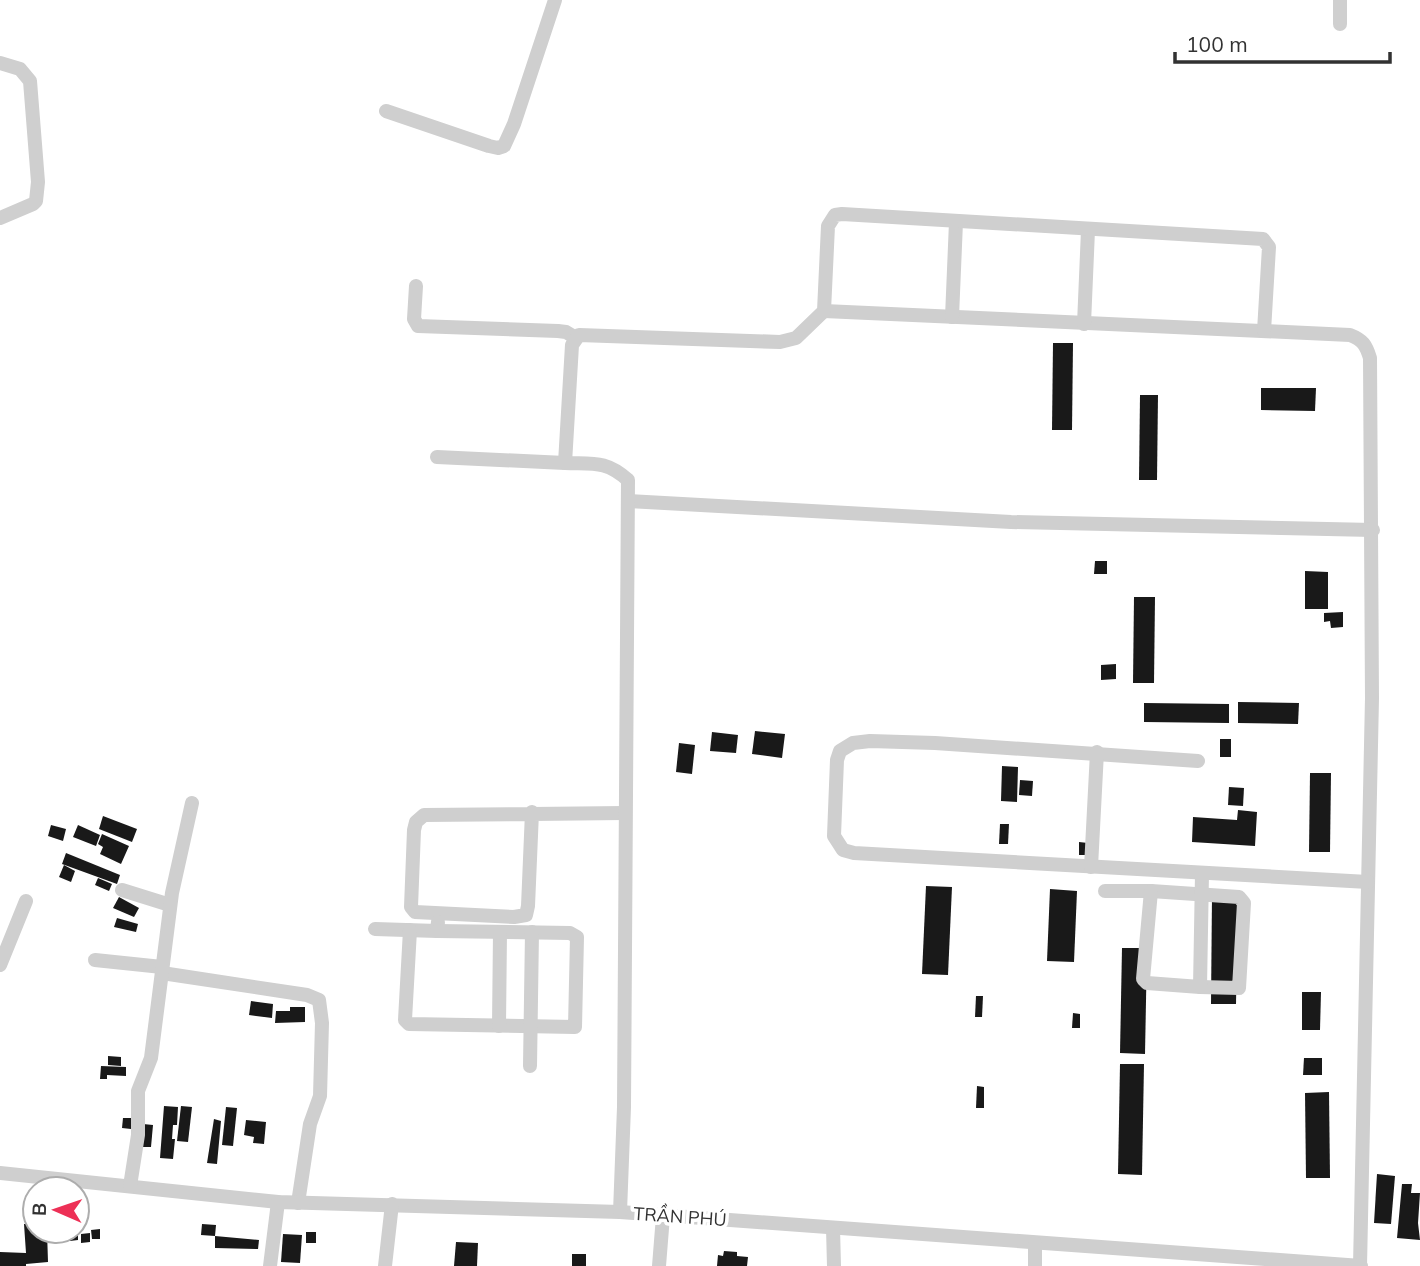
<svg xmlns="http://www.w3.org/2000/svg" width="1420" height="1266" font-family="Mulish,sans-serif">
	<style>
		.building { fill: #191919 }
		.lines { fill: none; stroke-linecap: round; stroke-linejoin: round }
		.minor { stroke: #cfcfcf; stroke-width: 14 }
		.labels { text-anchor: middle; stroke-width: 7; stroke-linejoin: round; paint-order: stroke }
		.street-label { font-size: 18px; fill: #323232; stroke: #fff }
	</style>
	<rect width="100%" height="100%" fill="#fff"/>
	<g class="building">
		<polygon points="1053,343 1073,343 1072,430 1052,430"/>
		<polygon points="1261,388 1316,388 1315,411 1261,410"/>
		<polygon points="1140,395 1158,395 1157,480 1139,480"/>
		<polygon points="1095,561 1107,561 1107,574 1094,574"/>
		<polygon points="1305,571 1328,572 1328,609 1305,609"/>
		<polygon points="1134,597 1155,597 1154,683 1133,683"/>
		<polygon points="1343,612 1343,627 1331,628 1330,621 1324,622 1324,613"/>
		<polygon points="1116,664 1116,679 1101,680 1101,665"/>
		<polygon points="1238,702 1299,703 1298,724 1238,723"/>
		<polygon points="1144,703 1229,704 1229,723 1144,722"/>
		<polygon points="755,731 785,734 782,758 752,754"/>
		<polygon points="712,732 738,735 736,753 710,751"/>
		<rect x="1220" y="739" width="11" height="18"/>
		<polygon points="679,743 695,745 692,774 676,772"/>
		<polygon points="1002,766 1018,767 1017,802 1001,801"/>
		<polygon points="1310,773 1331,773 1330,852 1309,852"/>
		<polygon points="1020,780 1033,781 1032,796 1019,795"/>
		<polygon points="1229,787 1244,788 1243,806 1228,805"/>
		<polygon points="1238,810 1257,812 1255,846 1192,842 1193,817 1237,820"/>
		<polygon points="103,816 137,829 132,842 99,829"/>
		<polygon points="1000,824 1009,824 1008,844 999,844"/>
		<polygon points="51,825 66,829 63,841 48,836"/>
		<polygon points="78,825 100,835 96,846 73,837"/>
		<polygon points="102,834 129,846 121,864 100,854 103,847 98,844"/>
		<polygon points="1079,842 1088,843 1087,855 1079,855"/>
		<polygon points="66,853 120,875 117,884 62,864"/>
		<polygon points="64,865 75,871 71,882 59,877"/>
		<polygon points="98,878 112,884 109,891 95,885"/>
		<polygon points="926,886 952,887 948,975 922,974"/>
		<polygon points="1050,889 1077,891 1074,962 1047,961"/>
		<polygon points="1212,895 1238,895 1236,1004 1211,1004"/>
		<polygon points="119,897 139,908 134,917 113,908"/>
		<polygon points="117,918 138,924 136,932 114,927"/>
		<polygon points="1122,948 1147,948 1145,1054 1120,1053"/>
		<polygon points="1302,992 1321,992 1320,1030 1302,1030"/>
		<polygon points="976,996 983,996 982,1017 975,1017"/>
		<polygon points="251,1001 273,1004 272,1018 249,1015"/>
		<polygon points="290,1007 305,1007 305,1022 275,1023 276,1011 290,1011"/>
		<polygon points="1073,1013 1080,1014 1080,1028 1072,1028"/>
		<polygon points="108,1056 121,1057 121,1066 108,1065"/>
		<polygon points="1304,1058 1322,1058 1322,1075 1303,1075"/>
		<polygon points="1120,1064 1144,1064 1142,1175 1118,1174"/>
		<polygon points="101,1066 126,1067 126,1076 107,1075 107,1079 100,1079"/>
		<polygon points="977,1086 984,1087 984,1108 976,1108"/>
		<polygon points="1329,1092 1330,1178 1306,1178 1305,1093"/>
		<polygon points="164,1106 178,1107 177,1125 173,1125 172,1139 175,1139 173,1159 160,1158"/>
		<polygon points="181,1106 192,1107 188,1142 177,1141"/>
		<polygon points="226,1107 237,1108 233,1146 222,1145"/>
		<polygon points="123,1118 132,1118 131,1129 122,1128"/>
		<polygon points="214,1119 221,1121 217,1164 207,1163"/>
		<polygon points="246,1120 266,1122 264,1144 253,1143 254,1137 244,1135"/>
		<polygon points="143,1124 153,1125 151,1147 142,1147"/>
		<polygon points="1377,1174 1395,1176 1391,1224 1374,1223"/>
		<polygon points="1402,1184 1412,1184 1411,1193 1420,1193 1418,1223 1420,1240 1397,1238"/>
		<polygon points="35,1223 35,1231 47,1231 48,1262 26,1264 26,1266 0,1266 0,1252 26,1253 24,1224"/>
		<polygon points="202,1224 216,1225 215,1236 201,1235"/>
		<polygon points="100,1229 100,1239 92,1239 91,1230"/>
		<polygon points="78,1232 78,1240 70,1241 70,1233"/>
		<rect x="306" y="1232" width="10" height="11"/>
		<polygon points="90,1233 90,1242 81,1243 81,1234"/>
		<polygon points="283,1234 302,1235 300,1263 281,1262"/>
		<polygon points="215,1236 259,1240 258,1249 215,1248"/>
		<polygon points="456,1242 478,1243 477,1266 454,1266"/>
		<polygon points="724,1251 737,1252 737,1256 748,1257 747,1266 717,1266 718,1255 723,1256"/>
		<rect x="572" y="1254" width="14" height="12"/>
	</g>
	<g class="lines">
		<g class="minor">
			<polyline points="1340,0 1340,24"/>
			<polyline points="0,63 20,69 30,81 38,182 36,201 33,204 0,218"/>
			<polyline points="386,111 489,146 498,148 504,146 514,124 555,0"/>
			<polyline points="416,286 414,319 418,326 558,331 566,332 576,338"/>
			<path d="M 824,311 L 1350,335 C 1363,340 1366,345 1370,358 L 1372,698 L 1360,1266"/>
			<polyline points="952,317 956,222"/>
			<polyline points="1084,324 1088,230"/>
			<polyline points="437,457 565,463"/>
			<polyline points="628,501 1011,522 1373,530"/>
			<polyline points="1198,761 935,743 870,741 853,743 840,751 837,760 834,836 843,850 854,853 1368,882"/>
			<polyline points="532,812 528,906 526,915 514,917 415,912 411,907 414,830 416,822 424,815 625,813"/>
			<polyline points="1091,867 1097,752"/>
			<polyline points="122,890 170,905"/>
			<polyline points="1105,891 1151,891 1239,897 1244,903 1239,988 1200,987"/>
			<polyline points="1151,891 1143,979 1147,983 1200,987 1202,874"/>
			<polyline points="375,929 437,931 438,922"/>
			<polyline points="410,930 405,1020 409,1024 575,1027 577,937 570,933 437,931"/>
			<polyline points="95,960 162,967"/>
			<polyline points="0,965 26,901"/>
			<polyline points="162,973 307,995 319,1000 322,1023 320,1096 310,1124 298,1203"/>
			<polyline points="499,1026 500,932"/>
			<polyline points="530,1066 532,932"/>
			<polyline points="0,1173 278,1202 620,1212 1361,1266"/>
			<polyline points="130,1186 138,1135 138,1091 151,1058 172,893 192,803"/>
			<path d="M 620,1212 L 624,1107 L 628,480 C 606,460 593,464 565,463 L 572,345 L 579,335 L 780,342 L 796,338 L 824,311 L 828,226 L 835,215 L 842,214 L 1263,239 L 1269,247 L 1264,331"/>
			<polyline points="833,1228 834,1266"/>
			<polyline points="270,1266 278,1202"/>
			<polyline points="385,1266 392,1204"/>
			<polyline points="659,1266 663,1216"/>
			<polyline points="1035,1266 1035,1243"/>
		</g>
	</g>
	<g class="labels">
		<g class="street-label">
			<text transform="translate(680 1217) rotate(4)" y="6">TRẦN PHÚ</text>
		</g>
	</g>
	<g transform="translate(56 1210) rotate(272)"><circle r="33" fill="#ffffff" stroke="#adadad" stroke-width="2"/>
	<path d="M0-5L12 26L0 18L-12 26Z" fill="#ed3056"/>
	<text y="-10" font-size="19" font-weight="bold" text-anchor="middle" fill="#323232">B</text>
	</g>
	<path d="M1175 52v10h215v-10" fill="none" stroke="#323232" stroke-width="3.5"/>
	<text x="1186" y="52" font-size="21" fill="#323232" stroke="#ffffff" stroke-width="5" paint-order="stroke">100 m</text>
</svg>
